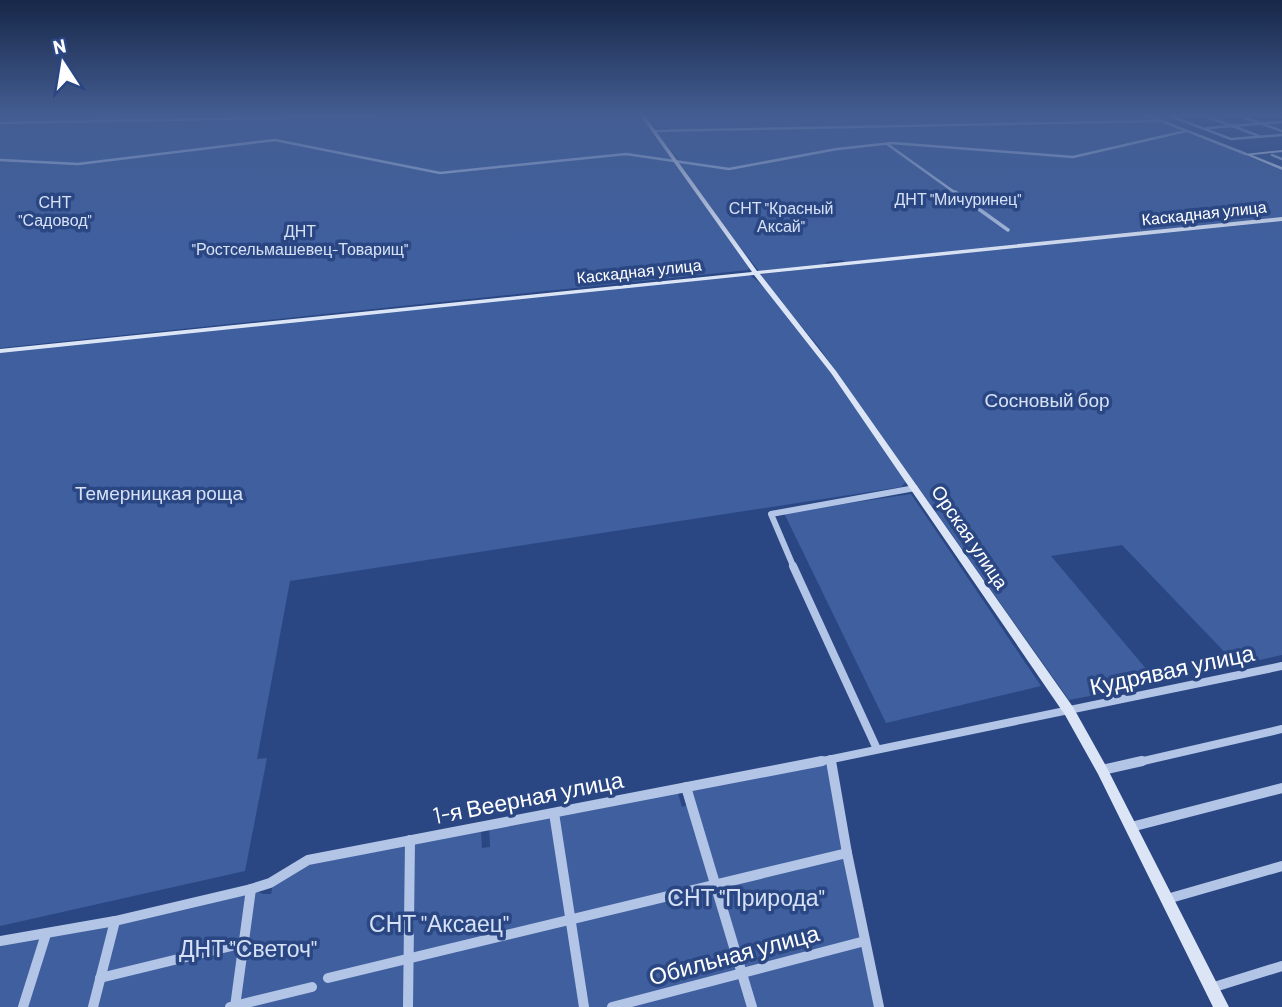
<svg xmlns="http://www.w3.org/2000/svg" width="1282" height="1007" font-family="Barlow,sans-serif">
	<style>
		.green { fill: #3f5f9f }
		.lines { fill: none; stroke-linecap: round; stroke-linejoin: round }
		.street-far4 { stroke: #b3c5e6; stroke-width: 2.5 }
		.street-far3 { stroke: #b3c5e6; stroke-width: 3.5 }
		.street-far2 { stroke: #b3c5e6; stroke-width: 6 }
		.street-far1 { stroke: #b3c5e6; stroke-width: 8 }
		.street { stroke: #b3c5e6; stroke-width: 10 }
		.secondary { fill: #dce5f6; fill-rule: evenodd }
		.labels { text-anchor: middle; stroke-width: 7; stroke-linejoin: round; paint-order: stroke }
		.far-park-label { font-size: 16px; fill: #d6e1f5; stroke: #2a4783 }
		.far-street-label { font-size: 16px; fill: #fff; stroke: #2a4783 }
		.park-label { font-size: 19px; fill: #d6e1f5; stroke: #2a4783 }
		.street-label { font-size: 19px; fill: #fff; stroke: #2a4783 }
		.near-street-label { font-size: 23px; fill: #fff; stroke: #2a4783 }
		.near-park-label { font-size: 23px; fill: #d6e1f5; stroke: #2a4783 }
	</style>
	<rect width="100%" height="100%" fill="#2a4783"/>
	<g class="green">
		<polygon points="0,116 642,116 674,162 679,160 655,131 669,130 668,128 657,128 649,118 1148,116 1282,170 1282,655 1237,665 1122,545 1051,556 1158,683 1069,700 818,346 760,277 762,274 1054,243 846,263 842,260 826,262 827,265 759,271 701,199 749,268 748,270 0,348"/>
		<path d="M 748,275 C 776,284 883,447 907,481 L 901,487 L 290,581 L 257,759 L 267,758 L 245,871 L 0,926 L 0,351 Z"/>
		<polygon points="911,494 1041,686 886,723 784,513"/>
		<polygon points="828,762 880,1007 0,1007 0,940 251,889 263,894 271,894 274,880 299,867 481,830 482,848 490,847 489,827 677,790 682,807 690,804 686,789"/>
	</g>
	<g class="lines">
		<g class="street-far4">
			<polyline points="1149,116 1246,154"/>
			<polyline points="1170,116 1231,139 1282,135"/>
			<polyline points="1205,116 1259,136"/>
			<polyline points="1240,116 1282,131"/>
			<polyline points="1278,116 1282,117"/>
			<polyline points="0,123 375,116"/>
			<polyline points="1207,128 1282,122"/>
			<polyline points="654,131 1161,121"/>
			<polyline points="887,144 957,194"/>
			<polyline points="1272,155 1282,159"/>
			<polyline points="0,160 78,164 275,140 440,173 626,154 729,169 837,149 892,143 1073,157 1186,131"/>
		</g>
		<polyline class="street-far3" points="955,192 1008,230"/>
		<polyline class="street-far2" points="794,568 771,514 915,488"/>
		<g class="street-far1">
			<polyline points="793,566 877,749"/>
			<polyline points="831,759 832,763"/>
			<polyline points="813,763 1282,666"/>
			<polyline points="1135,763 1282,729"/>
		</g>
		<g class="street">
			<polyline points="831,761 847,853 879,1007"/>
			<polyline points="1102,770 1142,761"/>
			<polyline points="686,787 752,1007"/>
			<polyline points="554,813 584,1007"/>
			<polyline points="1131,827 1282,788"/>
			<polyline points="1167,899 1282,866"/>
			<polyline points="0,941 115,921 251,889 270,883 308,860 822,761"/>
			<polyline points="100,978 244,943"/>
			<polyline points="328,978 847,853"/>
			<polyline points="1211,988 1282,966"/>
			<polyline points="23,1007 46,934"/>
			<polyline points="93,1007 115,921"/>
			<polyline points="230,1007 312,987"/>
			<polyline points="235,1007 251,889"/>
			<polyline points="408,1007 410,840"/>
			<polyline points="612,1007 865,941"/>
		</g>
		<g class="secondary">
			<polygon points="641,116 645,116 757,271 1282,217 1282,221 760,274 836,371 1073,707 1106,766 1229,1007 1213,1007 1098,774 1065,715 831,373 754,275 0,353 0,349 752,272"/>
			<polygon points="1282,150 1282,152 1252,155 1282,167 1282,170 1244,154"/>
		</g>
	</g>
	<linearGradient id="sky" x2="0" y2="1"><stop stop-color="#172748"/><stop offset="0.45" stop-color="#445e93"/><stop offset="1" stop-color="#445e93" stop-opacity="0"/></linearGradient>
	<rect width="1282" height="257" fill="url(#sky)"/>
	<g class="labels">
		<g class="far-park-label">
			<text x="958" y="205">ДНТ "Мичуринец"</text>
			<text x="55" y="208">СНТ<tspan x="55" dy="18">"Садовод"</tspan></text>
			<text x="781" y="214">СНТ "Красный<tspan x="781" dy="18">Аксай"</tspan></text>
			<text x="300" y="237">ДНТ<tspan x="300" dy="18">"Ростсельмашевец-Товарищ"</tspan></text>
		</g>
		<g class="far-street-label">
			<text transform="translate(1204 213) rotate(-6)" y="6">Каскадная улица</text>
			<text transform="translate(639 271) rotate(-6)" y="6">Каскадная улица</text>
		</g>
		<g class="park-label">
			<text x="1047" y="407">Сосновый бор</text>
			<text x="159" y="500">Темерницкая роща</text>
		</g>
		<g class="street-label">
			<text transform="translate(970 537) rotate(56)" y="7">Орская улица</text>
		</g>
		<g class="near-street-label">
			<text transform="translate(1172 670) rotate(-12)" y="8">Кудрявая улица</text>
			<text transform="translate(528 798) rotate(-11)" y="8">1-я Веерная улица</text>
			<text transform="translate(734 955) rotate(-15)" y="8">Обильная улица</text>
		</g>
		<g class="near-park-label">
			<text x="746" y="906">СНТ "Природа"</text>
			<text x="439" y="932">СНТ "Аксаец"</text>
			<text x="248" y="957">ДНТ "Светоч"</text>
		</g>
	</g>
	<g transform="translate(63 63) rotate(348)" stroke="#2a4783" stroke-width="5" paint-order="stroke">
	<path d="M0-5L12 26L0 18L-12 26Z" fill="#ffffff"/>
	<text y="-10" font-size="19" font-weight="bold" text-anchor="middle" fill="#ffffff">N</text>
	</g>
</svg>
